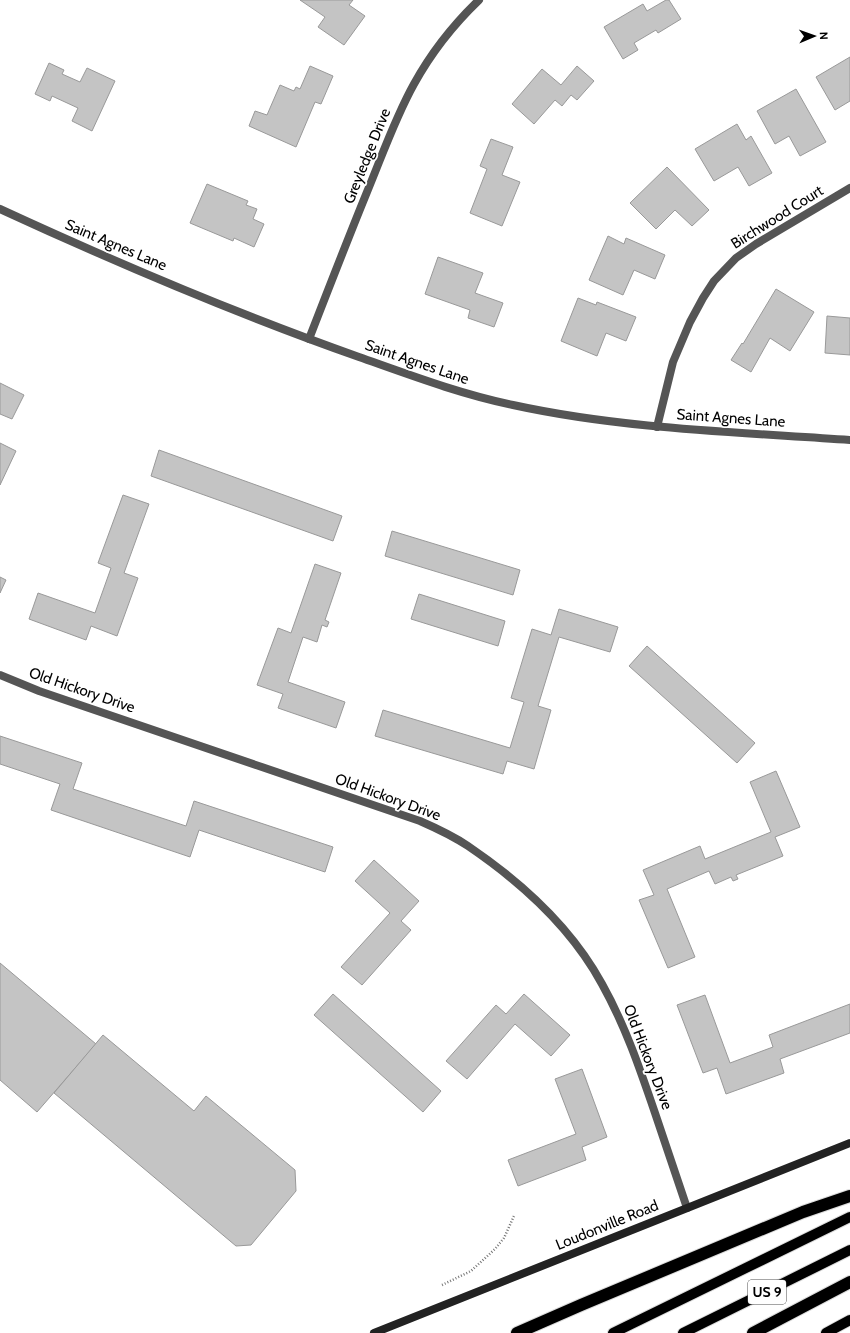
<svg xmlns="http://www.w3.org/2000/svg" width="850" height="1333" font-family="Cabin,sans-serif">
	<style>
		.building { fill: #c4c4c4; stroke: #999 }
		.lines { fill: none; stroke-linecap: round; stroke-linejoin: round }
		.primary-casing { stroke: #dbdbdb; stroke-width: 12 }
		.motorway-casing { stroke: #dbdbdb; stroke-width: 14 }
		.path { stroke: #777; stroke-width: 2.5; stroke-dasharray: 1 2; stroke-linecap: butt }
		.minor { stroke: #555; stroke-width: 8 }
		.secondary { stroke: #222; stroke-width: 8 }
		.primary { stroke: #000; stroke-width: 10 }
		.motorway { stroke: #000; stroke-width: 12 }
		.labels { text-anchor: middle; stroke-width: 3.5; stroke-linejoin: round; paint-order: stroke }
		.shield { fill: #fff; stroke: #4c4c4c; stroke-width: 1 }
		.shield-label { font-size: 14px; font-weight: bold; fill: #000 }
		.street-label { font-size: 15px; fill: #000; stroke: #fff }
	</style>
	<rect width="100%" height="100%" fill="#fff"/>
	<g class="building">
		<polygon points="300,0 353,0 349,5 365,16 344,45 318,27 325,17"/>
		<polygon points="666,0 669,0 681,19 658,33 656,30 634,43 638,50 623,59 604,27 643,4 647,11"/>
		<polygon points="850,57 850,101 835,110 816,77"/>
		<polygon points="49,63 64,70 62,74 80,82 87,68 115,81 92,131 72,121 78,108 52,96 50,101 35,94"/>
		<polygon points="310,66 333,76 321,104 315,102 296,147 249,126 255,111 267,115 280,85 294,91 296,87 300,89"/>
		<polygon points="577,66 594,81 577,100 571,95 562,106 555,100 534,124 512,104 542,69 561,85"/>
		<polygon points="796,89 826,142 800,156 789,136 775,144 757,111"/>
		<polygon points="737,124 746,140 751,136 772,173 749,186 738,167 714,181 695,149"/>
		<polygon points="491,139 513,147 502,175 520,182 502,226 470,213 487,169 480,166"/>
		<polygon points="667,167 709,210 692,226 675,210 656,229 630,203"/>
		<polygon points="207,184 248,201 246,205 257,209 253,219 264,224 254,247 234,238 233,241 190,223"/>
		<polygon points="608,236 624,244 626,238 665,255 655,279 634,270 623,295 589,280"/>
		<polygon points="438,257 483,273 475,293 503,303 494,327 468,318 470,310 425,294"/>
		<polygon points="776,289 814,312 790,351 770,338 751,372 731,360 742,343 743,344"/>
		<polygon points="578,298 596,305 597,302 636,317 626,341 606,333 597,356 561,341"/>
		<polygon points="827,316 850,318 850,355 825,353"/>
		<polygon points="0,383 24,395 12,419 0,414"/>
		<polygon points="0,443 16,451 0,485"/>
		<polygon points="159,450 342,516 333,541 151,476"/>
		<polygon points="123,495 149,504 124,573 138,578 117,636 91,626 86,640 29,619 38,593 95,613 111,568 98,563"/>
		<polygon points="392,531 520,570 513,595 385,556"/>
		<polygon points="315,564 341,573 325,620 329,622 327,627 322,625 317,642 303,637 288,682 345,702 336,728 278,708 283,694 257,685 278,628 291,633"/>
		<polygon points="0,577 6,580 0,593"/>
		<polygon points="419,594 505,621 498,646 411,619"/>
		<polygon points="559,609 618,627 610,652 559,637 538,706 551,710 534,769 507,761 503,774 375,736 383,710 510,748 524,702 511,698 532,629 551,635"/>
		<polygon points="647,646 755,743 737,763 629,666"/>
		<polygon points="0,736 82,763 73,789 186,826 194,801 333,847 325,872 199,830 190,857 51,810 60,784 0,764"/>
		<polygon points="776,771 800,827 775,837 783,856 736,875 738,879 733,881 731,877 715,884 709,871 667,889 695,957 668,968 639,900 654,895 643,870 700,846 705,859 771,832 750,782"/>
		<polygon points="374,860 419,901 401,921 411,930 362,985 341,967 390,913 355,881"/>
		<polygon points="0,963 96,1044 37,1112 0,1080"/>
		<polygon points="333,994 441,1091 423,1112 314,1015"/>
		<polygon points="524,994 570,1035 551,1056 515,1024 467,1079 446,1061 496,1005 506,1014"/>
		<polygon points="705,995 730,1063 773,1047 769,1035 850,1004 850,1033 780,1059 784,1073 726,1094 717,1068 703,1073 677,1005"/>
		<polygon points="103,1035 194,1111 206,1096 295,1170 296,1191 251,1245 236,1246 54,1093"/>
		<polygon points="582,1069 607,1137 582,1147 586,1160 518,1186 508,1160 576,1134 555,1079"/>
	</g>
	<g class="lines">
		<g class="primary-casing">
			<g id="primary">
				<polyline points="613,1333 850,1217"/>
				<polyline points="683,1333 850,1250"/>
				<polyline points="826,1333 850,1320"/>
			</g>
		</g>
		<g class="motorway-casing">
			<g id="motorway">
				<polyline points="517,1333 581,1305 803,1212 850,1196"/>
				<polyline points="753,1333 850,1282"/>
			</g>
		</g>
		<polyline class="path" points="442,1285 471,1271 495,1249 504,1238 514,1216"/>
		<g class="minor">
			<path d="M 0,209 C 117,263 237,314 359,357 C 410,375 460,394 513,405 C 623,429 737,432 850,440"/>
			<path d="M 309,339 C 328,290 347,241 367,192 C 382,156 395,118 414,84 C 431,53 454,24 479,0"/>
			<polyline points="657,427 673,362 690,322 703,298 714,281 736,258 756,244 850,188"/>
			<path d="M 0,675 L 39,691 L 420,821 C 436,828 453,836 468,846 C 521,882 571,927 602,984 C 625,1025 640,1069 655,1113 C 666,1145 676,1176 687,1208"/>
		</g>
		<polyline class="secondary" points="374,1333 850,1143"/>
		<use href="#primary" class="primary"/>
		<use href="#motorway" class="motorway"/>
	</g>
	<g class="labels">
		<rect class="shield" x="748" y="1280" width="38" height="24" rx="3"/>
		<g class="shield-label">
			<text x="767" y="1297">US 9</text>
		</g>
		<g class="street-label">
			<text transform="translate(367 156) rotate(-68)" y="5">Greyledge Drive</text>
			<text transform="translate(777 217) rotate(-32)" y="5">Birchwood Court</text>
			<text transform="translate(116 245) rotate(23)" y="5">Saint Agnes Lane</text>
			<text transform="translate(417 362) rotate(19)" y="5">Saint Agnes Lane</text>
			<text transform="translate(731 418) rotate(4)" y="5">Saint Agnes Lane</text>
			<text transform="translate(82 690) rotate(19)" y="5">Old Hickory Drive</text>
			<text transform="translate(388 797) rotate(20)" y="5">Old Hickory Drive</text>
			<text transform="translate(648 1057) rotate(69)" y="5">Old Hickory Drive</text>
			<text transform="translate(607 1225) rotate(-22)" y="5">Loudonville Road</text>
		</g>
	</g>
	<g transform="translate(814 36) rotate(88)" stroke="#ffffff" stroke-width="3" paint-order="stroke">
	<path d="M0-3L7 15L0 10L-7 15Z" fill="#000000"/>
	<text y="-6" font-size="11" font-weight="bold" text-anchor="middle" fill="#000000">N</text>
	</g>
</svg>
